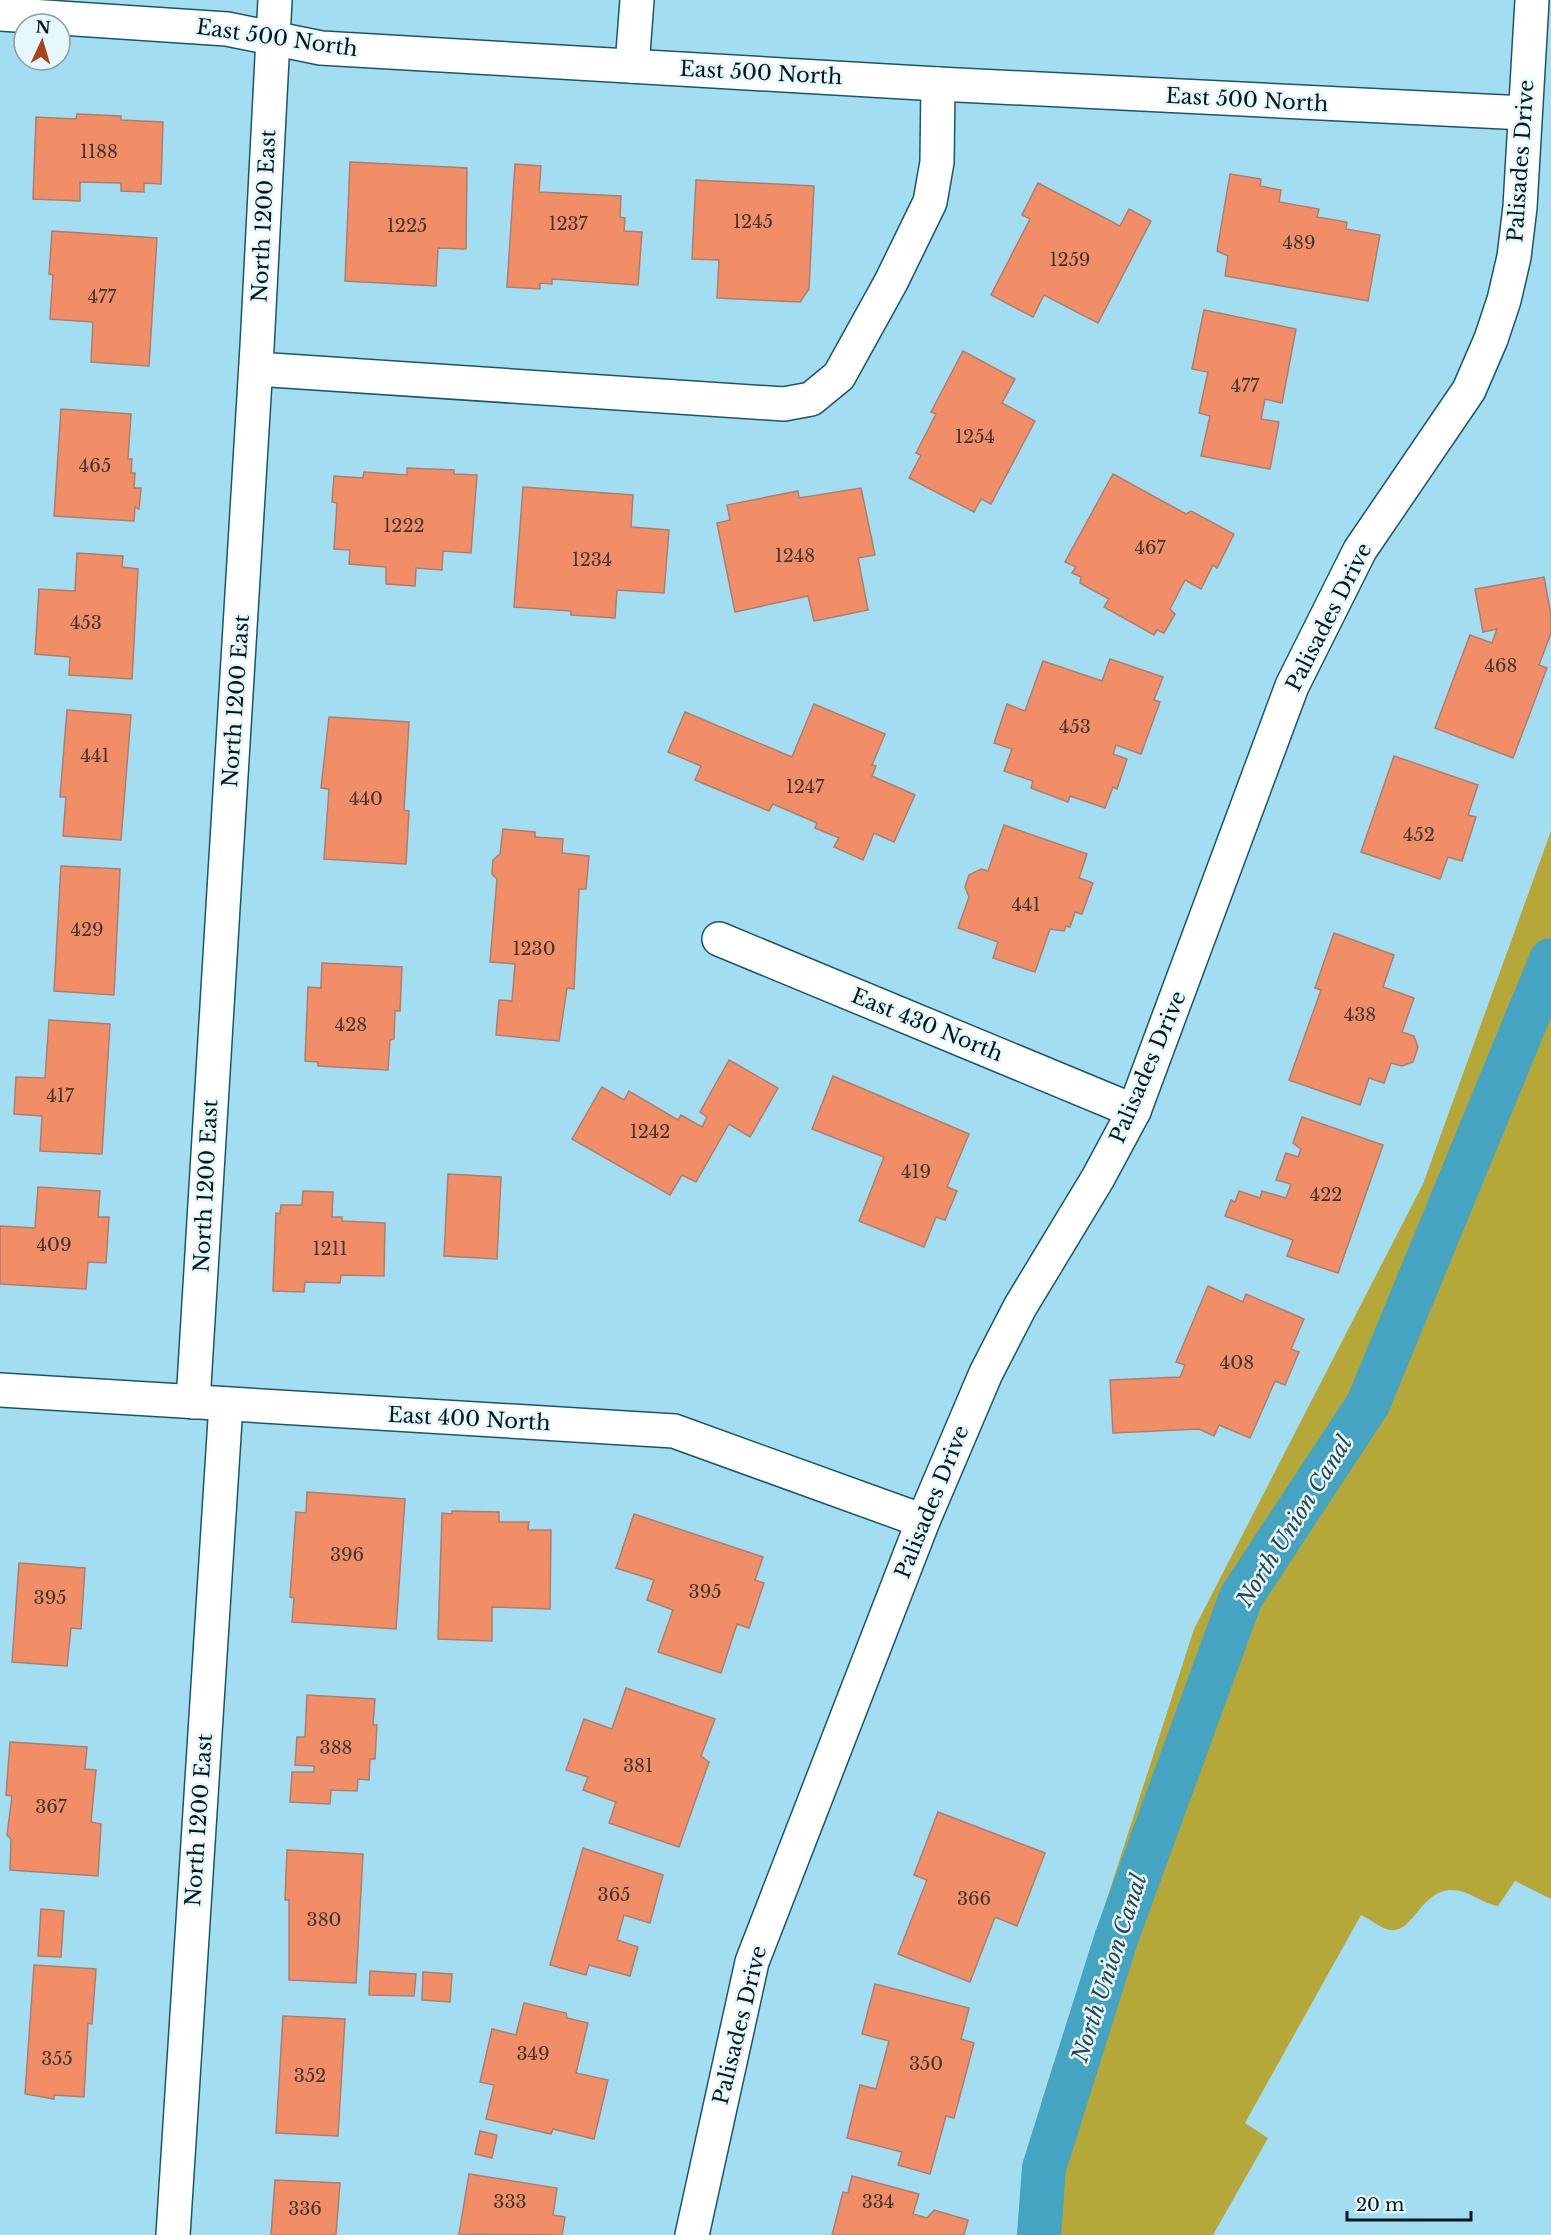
<svg xmlns="http://www.w3.org/2000/svg" width="1551" height="2235" font-family="'Libre Baskerville',serif">
	<style>
		.green { fill: #b6a739 }
		.lines { fill: none; stroke-linecap: round; stroke-linejoin: round }
		.canal { stroke: #44a4c1; stroke-width: 44 }
		.building { fill: #f18e68; stroke: #ae7e6c; stroke-width: 1.5 }
		.minor-casing { stroke: #1b5667; stroke-width: 36 }
		.minor { stroke: #fff; stroke-width: 33 }
		.labels { text-anchor: middle; stroke-width: 5; stroke-linejoin: round; paint-order: stroke }
		.number-label { font-size: 18px; fill: #3e3631 }
		.street-label { font-size: 21px; fill: #02181f; stroke: #e6f7fd }
		.water-label { font-size: 22px; font-style: italic; fill: #27454e; stroke: #e6f7fd }
	</style>
	<rect width="100%" height="100%" fill="#a3ddf2"/>
	<path class="green" d="M 1551,831 L 1551,1899 L 1515,1881 L 1498,1906 C 1480,1903 1469,1889 1449,1890 C 1420,1893 1412,1934 1390,1930 C 1380,1928 1370,1919 1361,1915 L 1245,2123 L 1268,2138 L 1213,2235 L 1021,2235 L 1042,2100 L 1194,1629 L 1423,1184 Z"/>
	<g class="lines">
		<polyline class="canal" points="1039,2235 1044,2168 1116,1939 1241,1597 1368,1404 1551,960"/>
	</g>
	<g class="building">
		<polygon points="77,114 121,116 121,120 163,122 161,184 144,183 144,192 121,191 121,183 80,182 80,201 33,199 36,117 76,119"/>
		<polygon points="350,162 467,168 466,249 438,248 436,286 345,281"/>
		<polygon points="515,164 541,166 539,192 621,196 620,217 625,218 624,231 642,232 638,285 552,279 552,284 540,283 540,289 507,287"/>
		<polygon points="1230,174 1261,179 1260,186 1281,190 1279,202 1319,209 1317,217 1347,222 1346,229 1380,235 1368,301 1225,276 1228,256 1217,251"/>
		<polygon points="696,180 814,186 809,289 800,302 717,298 719,260 692,259"/>
		<polygon points="1038,183 1120,226 1129,209 1151,221 1098,323 1044,295 1033,317 991,295 1030,219 1022,215"/>
		<polygon points="52,231 157,238 149,366 91,362 93,322 50,319 53,275 49,274"/>
		<polygon points="1204,310 1296,329 1282,403 1265,399 1261,419 1279,422 1270,469 1201,456 1210,416 1199,413 1208,372 1192,369"/>
		<polygon points="963,351 1015,379 1002,403 1035,421 991,504 981,499 974,512 909,478 921,455 916,453 936,414 931,412"/>
		<polygon points="61,409 131,414 128,459 132,459 131,473 135,473 134,488 141,488 139,509 135,507 134,521 54,516"/>
		<polygon points="407,468 454,470 454,474 477,475 471,553 443,551 442,570 416,568 415,586 386,584 386,567 349,564 350,550 334,549 337,503 332,502 334,476 363,478 364,472 407,475"/>
		<polygon points="1113,474 1186,514 1191,511 1234,534 1217,568 1213,565 1201,589 1185,580 1170,609 1175,614 1164,633 1157,630 1154,635 1104,607 1109,599 1080,583 1081,577 1072,573 1076,567 1065,562"/>
		<polygon points="523,487 633,495 631,527 669,530 664,593 617,590 615,618 571,615 571,611 514,607"/>
		<polygon points="861,488 875,555 858,558 868,610 814,621 808,596 735,612 717,523 730,520 727,505 798,491 799,498"/>
		<polygon points="77,553 123,556 122,567 138,569 132,679 69,675 70,657 35,654 39,589 75,591"/>
		<polygon points="1544,577 1551,615 1551,633 1539,665 1547,668 1513,758 1435,728 1470,635 1492,643 1497,629 1483,632 1475,589"/>
		<polygon points="1110,659 1163,677 1154,700 1160,702 1141,754 1116,745 1113,754 1127,759 1117,789 1113,787 1105,808 1070,796 1068,802 1031,788 1033,781 1004,771 1012,749 994,743 1007,704 1025,711 1043,661 1102,681"/>
		<polygon points="814,704 885,734 872,765 876,766 872,776 915,795 894,842 874,833 863,860 834,847 839,838 815,828 817,823 773,804 769,811 695,780 701,766 668,752 685,712 792,757"/>
		<polygon points="67,710 131,715 121,840 63,836 66,797 60,797"/>
		<polygon points="329,717 409,722 404,810 409,811 406,864 324,859 329,789 321,788"/>
		<polygon points="1394,756 1478,785 1468,815 1476,817 1462,861 1448,857 1440,879 1361,852"/>
		<polygon points="1004,825 1087,854 1079,878 1093,883 1082,914 1075,912 1070,927 1066,926 1064,931 1050,929 1035,972 993,958 998,942 958,928 969,897 965,887 969,875 981,869 988,871"/>
		<polygon points="503,829 535,832 535,837 563,839 562,853 589,856 586,889 579,889 574,989 567,988 559,1041 496,1035 499,1000 512,1001 515,964 490,962 497,879 492,874 493,860 500,854"/>
		<polygon points="61,866 120,869 114,995 54,991"/>
		<polygon points="1334,933 1394,955 1383,987 1414,998 1402,1032 1414,1036 1418,1047 1413,1062 1402,1066 1391,1063 1384,1083 1369,1078 1360,1105 1289,1080 1321,990 1315,988"/>
		<polygon points="322,963 402,967 400,1011 395,1011 394,1039 390,1040 388,1070 318,1066 318,1062 305,1061 308,987 321,988"/>
		<polygon points="49,1020 110,1024 102,1154 40,1151 42,1116 14,1114 16,1077 45,1078"/>
		<polygon points="729,1060 778,1088 750,1137 729,1124 696,1182 682,1175 670,1195 572,1139 602,1087 624,1100 629,1091 678,1120 681,1115 702,1127 707,1117 700,1112"/>
		<polygon points="833,1076 969,1134 947,1187 957,1191 945,1220 936,1217 924,1247 859,1221 884,1157 812,1129"/>
		<polygon points="1302,1117 1383,1145 1338,1273 1287,1256 1293,1240 1225,1216 1231,1200 1235,1202 1239,1191 1260,1198 1262,1191 1286,1198 1291,1184 1276,1180 1286,1153 1298,1157 1301,1149 1293,1143"/>
		<polygon points="448,1174 501,1177 497,1259 444,1256"/>
		<polygon points="38,1187 100,1191 98,1217 109,1217 106,1263 88,1262 86,1289 0,1284 0,1226 35,1228"/>
		<polygon points="303,1191 333,1192 332,1217 342,1217 342,1221 385,1223 384,1276 341,1275 340,1283 305,1282 304,1292 273,1291 276,1213 280,1214 281,1205 302,1205"/>
		<polygon points="1208,1286 1243,1302 1246,1294 1304,1319 1291,1349 1299,1352 1285,1385 1275,1381 1250,1438 1219,1425 1214,1436 1199,1429 1113,1433 1110,1380 1180,1377 1185,1365 1176,1362"/>
		<polygon points="307,1492 405,1499 396,1629 292,1622 294,1598 290,1597 296,1512 306,1513"/>
		<polygon points="452,1511 499,1512 499,1522 529,1522 528,1530 551,1530 550,1609 492,1607 492,1641 438,1639 442,1513 452,1514"/>
		<polygon points="634,1514 763,1557 755,1580 764,1583 749,1628 737,1624 721,1673 658,1652 673,1610 647,1600 654,1580 616,1568"/>
		<polygon points="19,1563 85,1568 81,1629 71,1628 67,1666 12,1662"/>
		<polygon points="626,1688 715,1719 701,1756 709,1762 679,1847 609,1823 616,1802 583,1790 588,1777 566,1770 584,1719 612,1729"/>
		<polygon points="307,1695 375,1699 373,1725 377,1725 375,1759 370,1759 369,1780 358,1779 357,1791 331,1790 330,1804 290,1802 292,1772 314,1772 314,1766 295,1765 297,1737 305,1737"/>
		<polygon points="10,1742 87,1747 85,1769 96,1770 91,1822 101,1824 98,1876 10,1870 11,1839 7,1835 12,1796 6,1795"/>
		<polygon points="938,1812 1045,1853 1017,1926 995,1917 970,1982 898,1954 927,1880 914,1875"/>
		<polygon points="583,1848 663,1875 650,1923 624,1915 617,1940 638,1947 630,1976 589,1965 586,1975 550,1965"/>
		<polygon points="287,1850 363,1854 356,1983 289,1980 289,1900 285,1900"/>
		<polygon points="41,1909 64,1911 61,1957 38,1956"/>
		<polygon points="34,1965 96,1969 92,2024 88,2023 84,2097 54,2095 54,2099 25,2094"/>
		<polygon points="370,1971 416,1974 414,1996 369,1995"/>
		<polygon points="423,1972 452,1974 450,2002 422,2000"/>
		<polygon points="875,1984 969,2008 961,2039 974,2043 954,2118 946,2116 930,2174 898,2165 902,2152 847,2138 860,2085 876,2089 889,2041 862,2034"/>
		<polygon points="524,2003 566,2013 567,2018 588,2023 576,2073 608,2080 594,2139 553,2129 551,2134 486,2119 494,2085 480,2082 492,2029 516,2035"/>
		<polygon points="283,2016 345,2019 338,2136 276,2133"/>
		<polygon points="480,2131 497,2135 492,2158 475,2154"/>
		<polygon points="469,2174 557,2188 553,2215 565,2217 562,2235 459,2234"/>
		<polygon points="852,2176 919,2194 913,2214 927,2218 934,2210 968,2220 964,2235 832,2235 843,2192 848,2193"/>
		<polygon points="275,2180 340,2183 336,2235 271,2235"/>
	</g>
	<g class="lines">
		<g class="minor-casing">
			<g id="minor">
				<polyline points="0,14 227,29 321,48 938,84 1525,113"/>
				<polyline points="632,66 637,0"/>
				<polyline points="256,369 784,404 811,399 839,376 891,282 930,202 937,162 938,84"/>
				<polyline points="719,939 1134,1111"/>
				<polyline points="0,1390 674,1431 923,1521"/>
				<polyline points="193,1402 257,347 275,0"/>
				<polyline points="173,2235 226,1404"/>
				<polyline points="692,2235 752,1962 923,1521 986,1373 1020,1307 1098,1178 1134,1111 1292,686 1360,550 1469,390 1491,339 1504,300 1514,257 1520,207 1532,0"/>
			</g>
		</g>
		<use href="#minor" class="minor"/>
	</g>
	<g class="labels">
		<g class="number-label">
			<text x="99" y="158">1188</text>
			<text x="753" y="228">1245</text>
			<text x="568" y="230">1237</text>
			<text x="407" y="232">1225</text>
			<text x="1299" y="249">489</text>
			<text x="1070" y="266">1259</text>
			<text x="102" y="303">477</text>
			<text x="1245" y="392">477</text>
			<text x="975" y="443">1254</text>
			<text x="95" y="472">465</text>
			<text x="404" y="532">1222</text>
			<text x="1150" y="554">467</text>
			<text x="795" y="562">1248</text>
			<text x="592" y="566">1234</text>
			<text x="86" y="629">453</text>
			<text x="1501" y="672">468</text>
			<text x="1075" y="733">453</text>
			<text x="95" y="762">441</text>
			<text x="805" y="793">1247</text>
			<text x="366" y="805">440</text>
			<text x="1419" y="841">452</text>
			<text x="1026" y="911">441</text>
			<text x="87" y="936">429</text>
			<text x="534" y="955">1230</text>
			<text x="1360" y="1021">438</text>
			<text x="351" y="1031">428</text>
			<text x="60" y="1102">417</text>
			<text x="650" y="1138">1242</text>
			<text x="916" y="1178">419</text>
			<text x="1326" y="1201">422</text>
			<text x="54" y="1251">409</text>
			<text x="330" y="1255">1211</text>
			<text x="1237" y="1369">408</text>
			<text x="347" y="1561">396</text>
			<text x="705" y="1598">395</text>
			<text x="50" y="1604">395</text>
			<text x="336" y="1754">388</text>
			<text x="638" y="1772">381</text>
			<text x="51" y="1813">367</text>
			<text x="614" y="1901">365</text>
			<text x="974" y="1905">366</text>
			<text x="324" y="1926">380</text>
			<text x="533" y="2060">349</text>
			<text x="57" y="2065">355</text>
			<text x="926" y="2070">350</text>
			<text x="310" y="2082">352</text>
			<text x="510" y="2208">333</text>
			<text x="878" y="2208">334</text>
			<text x="305" y="2215">336</text>
		</g>
		<g class="street-label">
			<text transform="translate(277 38) rotate(8)" y="7">East 500 North</text>
			<text transform="translate(761 73) rotate(3)" y="7">East 500 North</text>
			<text transform="translate(1247 100) rotate(3)" y="7">East 500 North</text>
			<text transform="translate(1521 161) rotate(-86)" y="7">Palisades Drive</text>
			<text transform="translate(264 216) rotate(-87)" y="7">North 1200 East</text>
			<text transform="translate(1329 617) rotate(-63)" y="7">Palisades Drive</text>
			<text transform="translate(236 701) rotate(-86)" y="7">North 1200 East</text>
			<text transform="translate(927 1025) rotate(22)" y="7">East 430 North</text>
			<text transform="translate(1148 1067) rotate(-67)" y="7">Palisades Drive</text>
			<text transform="translate(206 1186) rotate(-87)" y="7">North 1200 East</text>
			<text transform="translate(469 1419) rotate(3)" y="7">East 400 North</text>
			<text transform="translate(932 1502) rotate(-68)" y="7">Palisades Drive</text>
			<text transform="translate(199 1820) rotate(-86)" y="7">North 1200 East</text>
			<text transform="translate(740 2025) rotate(-76)" y="7">Palisades Drive</text>
		</g>
		<g class="water-label">
			<text transform="translate(1294 1521) rotate(-58)" y="8">North Union Canal</text>
			<text transform="translate(1109 1968) rotate(-72)" y="8">North Union Canal</text>
		</g>
	</g>
	<g transform="translate(42 42) rotate(4)"><circle r="28" fill="#e6f7fd" stroke="#8b9ea4" stroke-width="1.5"/>
	<path d="M0-4.5L10 22L0 15L-10 22Z" fill="#a94417"/>
	<text y="-9" font-size="16" font-weight="bold" text-anchor="middle" fill="#02181f">N</text>
	</g>
	<path d="M1347 2211v9h124v-9" fill="none" stroke="#02181f" stroke-width="3"/>
	<text x="1356" y="2211" font-size="18" fill="#02181f" stroke="#e6f7fd" stroke-width="4.5" paint-order="stroke">20 m</text>
</svg>
